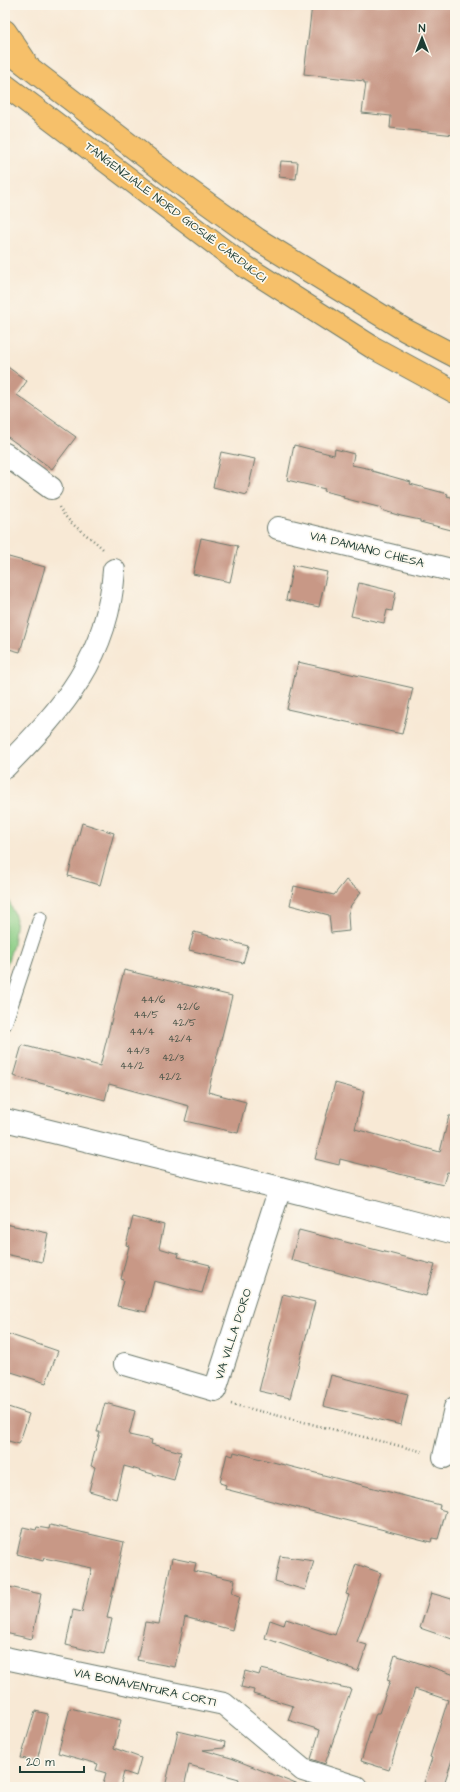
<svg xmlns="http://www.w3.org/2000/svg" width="460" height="1792" font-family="'Architects Daughter',sans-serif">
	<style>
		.green { fill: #8bcd85; stroke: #55855c }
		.building { fill: #c89886 }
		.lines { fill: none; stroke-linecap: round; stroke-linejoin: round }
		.service-casing { stroke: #6b796c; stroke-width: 15 }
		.minor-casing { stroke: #6b796c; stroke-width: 24 }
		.trunk-casing { stroke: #6b796c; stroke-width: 24 }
		.path { stroke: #6b796c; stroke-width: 2.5; stroke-dasharray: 1 3; stroke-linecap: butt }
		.service { stroke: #fff; stroke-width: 13 }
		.minor { stroke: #fff; stroke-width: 22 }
		.trunk { stroke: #f6c06b; stroke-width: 22 }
		.labels { text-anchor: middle; stroke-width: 3.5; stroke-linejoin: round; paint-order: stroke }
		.number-label { font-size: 10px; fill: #495448 }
		.street-label { font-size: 12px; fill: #1f3d34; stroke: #fbf7ec }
	</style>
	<rect width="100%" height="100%" fill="#fbf7ec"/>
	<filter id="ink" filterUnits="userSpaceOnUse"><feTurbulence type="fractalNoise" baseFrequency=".025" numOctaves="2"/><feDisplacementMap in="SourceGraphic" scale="8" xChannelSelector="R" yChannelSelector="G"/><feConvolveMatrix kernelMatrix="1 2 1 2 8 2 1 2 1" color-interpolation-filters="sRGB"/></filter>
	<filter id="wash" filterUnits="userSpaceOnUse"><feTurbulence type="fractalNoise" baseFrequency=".012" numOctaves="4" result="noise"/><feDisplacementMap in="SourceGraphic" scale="16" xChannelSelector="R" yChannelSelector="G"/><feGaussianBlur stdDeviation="0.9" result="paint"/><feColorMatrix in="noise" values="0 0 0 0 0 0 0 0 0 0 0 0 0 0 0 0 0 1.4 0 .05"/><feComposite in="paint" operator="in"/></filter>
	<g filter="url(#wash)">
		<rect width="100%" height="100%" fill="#f8e9d5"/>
		<polygon class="green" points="5,890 16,919 13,945 5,970"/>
		<g id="blocks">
			<g class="building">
				<polygon points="312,5 455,5 455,135 390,128 391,116 362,113 366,83 364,83 364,81 304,74"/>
				<polygon points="281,161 298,162 296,179 279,177"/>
				<polygon points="5,365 27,381 17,395 76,437 52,469 5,435"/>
				<polygon points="294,445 334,455 335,449 354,454 352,465 371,469 372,471 411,482 410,484 448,494 447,496 455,498 455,531 420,522 420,520 401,516 381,510 382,508 343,498 344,496 324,491 325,489 287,480"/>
				<polygon points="221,452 255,459 247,495 213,487"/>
				<polygon points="201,538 238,546 230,582 193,574"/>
				<polygon points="5,556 45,567 20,652 5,648"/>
				<polygon points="293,565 327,572 319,607 286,600"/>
				<polygon points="359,583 396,592 392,611 387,610 384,623 351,616"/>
				<polygon points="298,662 413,688 402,734 287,709"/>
				<polygon points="82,823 114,833 100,885 68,876"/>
				<polygon points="346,880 361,892 351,905 348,914 349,931 331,933 329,915 290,905 294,886 334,895"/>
				<polygon points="194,932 248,946 243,963 189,950"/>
				<polygon points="124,970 232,996 208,1092 246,1102 238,1133 185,1121 189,1106 109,1084 105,1100 13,1076 22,1045 100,1066"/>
				<polygon points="335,1083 364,1091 355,1129 440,1152 449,1116 455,1116 455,1173 447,1172 443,1185 340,1159 339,1165 315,1159"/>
				<polygon points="133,1217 164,1225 159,1248 179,1254 178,1257 210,1265 202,1293 154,1281 146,1312 117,1306 124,1280 121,1279 129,1246 126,1245"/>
				<polygon points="5,1224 48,1233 42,1262 5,1254"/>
				<polygon points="299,1230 435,1265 426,1296 291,1260"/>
				<polygon points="283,1294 315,1302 290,1398 259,1391"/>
				<polygon points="5,1333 58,1351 46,1383 5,1370"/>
				<polygon points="331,1375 408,1394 401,1425 323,1406"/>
				<polygon points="105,1403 135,1411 129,1435 152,1440 151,1444 181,1452 174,1480 124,1466 116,1499 89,1491 95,1467 91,1466 100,1432 97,1432"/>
				<polygon points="5,1406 29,1414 19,1444 5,1440"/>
				<polygon points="234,1452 440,1505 439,1509 446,1511 438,1539 432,1538 431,1542 225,1489 226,1485 220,1483 227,1454 233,1456"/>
				<polygon points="50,1525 124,1542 107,1618 112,1619 104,1654 66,1645 73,1610 82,1612 92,1568 44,1558 43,1561 17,1554 23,1527 36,1530 37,1527 49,1529"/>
				<polygon points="280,1556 314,1561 305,1590 275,1581"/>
				<polygon points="172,1558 196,1563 194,1571 235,1580 232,1593 240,1596 232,1630 185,1617 175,1667 137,1660 145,1622 159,1624"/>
				<polygon points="356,1564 381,1573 357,1642 367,1645 358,1671 265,1638 270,1620 284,1625 286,1619 335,1635 349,1595 346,1594"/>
				<polygon points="9,1587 41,1594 32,1639 5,1633 5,1610"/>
				<polygon points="431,1593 455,1600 455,1640 420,1628"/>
				<polygon points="395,1655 455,1675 455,1751 443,1787 436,1787 424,1783 432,1758 430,1757 448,1700 415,1689 389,1770 361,1761 376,1713 379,1713 390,1681 387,1680"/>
				<polygon points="261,1669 351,1689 325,1764 311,1759 320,1730 288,1720 293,1706 253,1694 254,1690 241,1687 245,1671 259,1675"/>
				<polygon points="70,1708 121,1720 114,1748 141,1758 136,1776 124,1772 120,1787 102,1787 106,1773 96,1770 98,1764 58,1753"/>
				<polygon points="35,1711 48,1714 37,1761 21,1758"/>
				<polygon points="178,1731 225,1742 224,1748 203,1750 231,1758 301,1786 301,1787 237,1787 239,1779 189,1765 184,1787 165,1787"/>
			</g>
		</g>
	</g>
	<g filter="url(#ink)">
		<use href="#blocks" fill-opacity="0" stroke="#6b796c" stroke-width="1"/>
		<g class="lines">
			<g class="service-casing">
				<polyline id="service" points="5,1024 40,918"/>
			</g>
			<g class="minor-casing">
				<g id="minor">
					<polyline points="5,454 51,488"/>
					<polyline points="278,528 455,571"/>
					<path d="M 5,767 C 64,707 108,658 114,570"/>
					<polyline points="5,1120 280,1188 455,1233"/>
					<polyline points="125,1364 215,1390 280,1188"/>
					<polyline points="444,1457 455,1408"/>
					<polyline points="5,1658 224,1704 303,1770 356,1787"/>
				</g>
			</g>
			<g class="trunk-casing">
				<g id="trunk">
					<polyline points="5,31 24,59"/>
					<polyline points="5,49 186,188 257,239 405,330 455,356"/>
					<polyline points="5,85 243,265 372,347 455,392"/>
				</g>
			</g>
			<g class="path">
				<path d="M 59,507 C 70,527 90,535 105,551"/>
				<polyline points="231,1404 424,1452"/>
			</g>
			<use href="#service" class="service"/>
			<use href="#minor" class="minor"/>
			<use href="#trunk" class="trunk"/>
		</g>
	</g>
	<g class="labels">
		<g class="number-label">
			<text x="153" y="1003">44/6</text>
			<text x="188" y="1010">42/6</text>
			<text x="146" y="1018">44/5</text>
			<text x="184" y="1026">42/5</text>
			<text x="142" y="1035">44/4</text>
			<text x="180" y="1042">42/4</text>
			<text x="138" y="1054">44/3</text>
			<text x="173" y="1061">42/3</text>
			<text x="132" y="1069">44/2</text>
			<text x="170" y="1080">42/2</text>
		</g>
		<g class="street-label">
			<text transform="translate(176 212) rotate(37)" y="4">TANGENZIALE NORD GIOSUÈ CARDUCCI</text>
			<text transform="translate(367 549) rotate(14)" y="4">VIA DAMIANO CHIESA</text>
			<text transform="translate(233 1334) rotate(-72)" y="4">VIA VILLA D'ORO</text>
			<text transform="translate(145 1687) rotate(12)" y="4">VIA BONAVENTURA CORTI</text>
		</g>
	</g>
	<rect width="460" height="1792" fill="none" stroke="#fbf7ec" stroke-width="20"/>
	<g transform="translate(422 38)" stroke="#fbf7ec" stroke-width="3" paint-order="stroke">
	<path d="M0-3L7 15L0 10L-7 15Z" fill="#1f3d34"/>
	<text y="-6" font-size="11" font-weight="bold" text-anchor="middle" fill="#1f3d34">N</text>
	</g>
	<path d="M20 1766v6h64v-6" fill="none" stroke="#1f3d34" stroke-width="2"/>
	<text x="26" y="1766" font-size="12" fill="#1f3d34" stroke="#fbf7ec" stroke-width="3" paint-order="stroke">20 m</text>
</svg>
